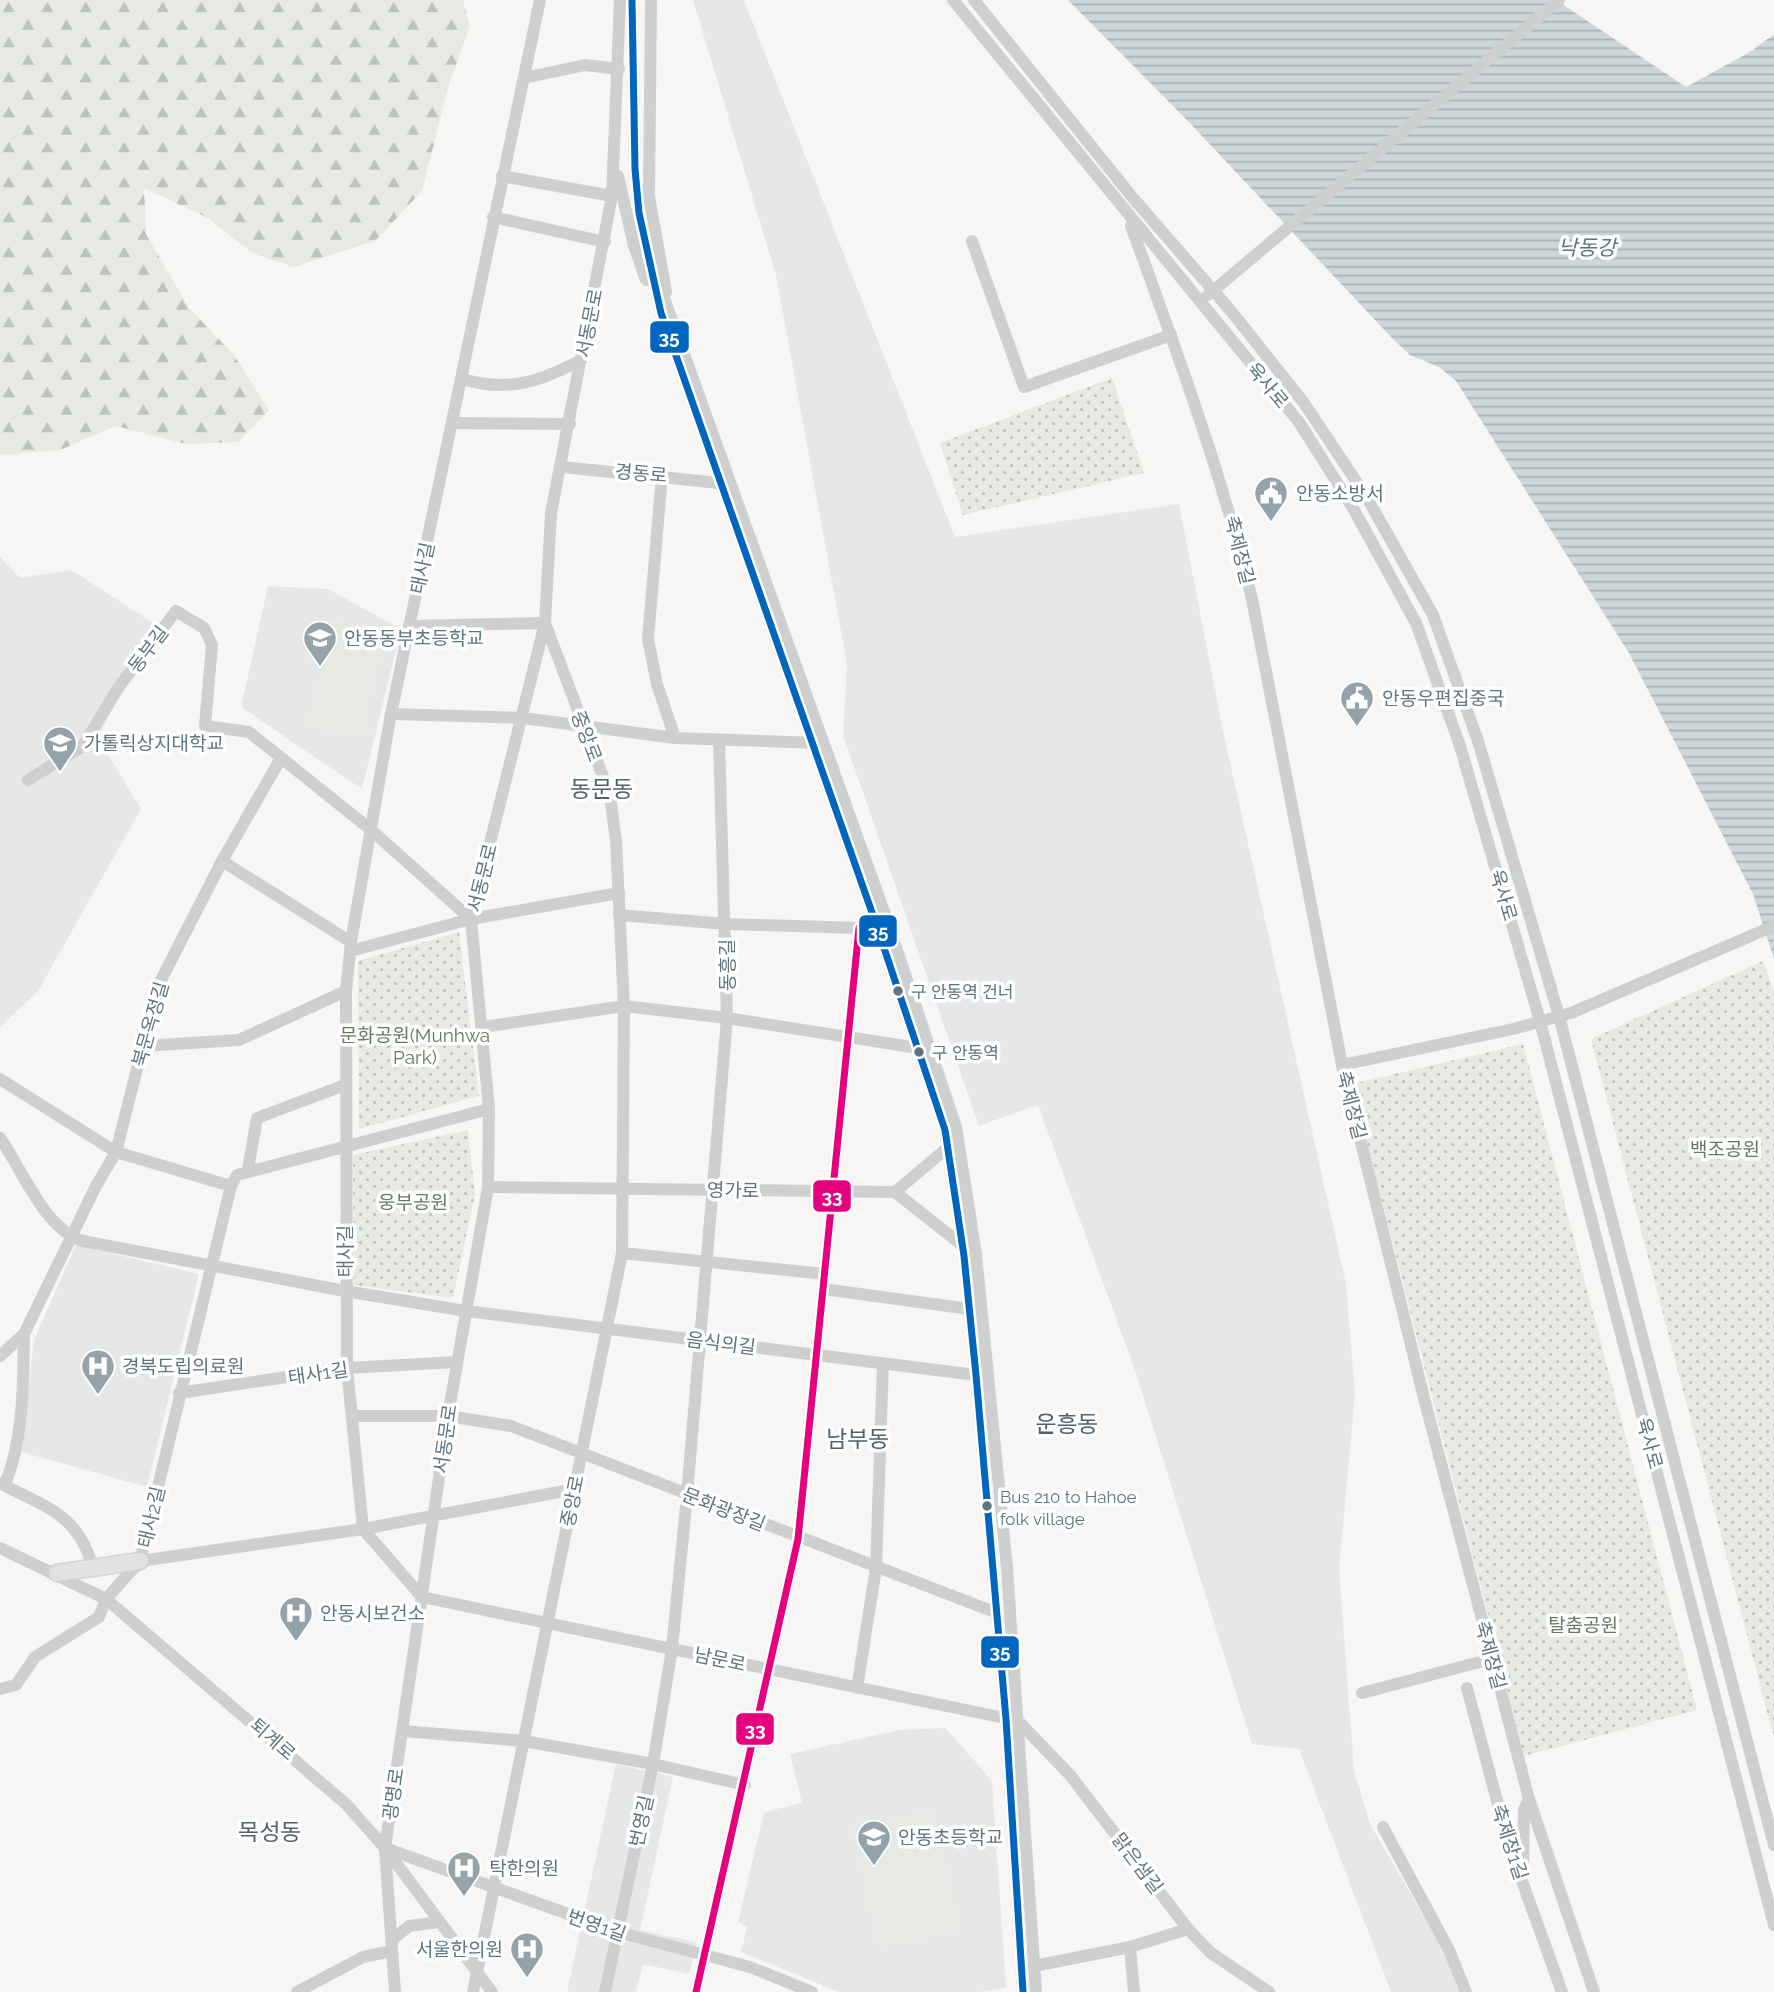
<svg xmlns="http://www.w3.org/2000/svg" width="1774" height="1992" font-family="Raleway,'Noto Sans KR',sans-serif">
	<style>
		.built { fill: #e6e8e7 }
		.grass { fill: url(#grass-dots) }
		.forest { fill: url(#forest-firs) }
		.pitch { fill: #e6eae3 }
		.water { fill: url(#water-rules) }
		.lines { fill: none; stroke-linecap: round; stroke-linejoin: round }
		.major-casing { stroke: #d3d4d4; stroke-width: 19 }
		.minor { stroke: #ced0d0; stroke-width: 12 }
		.major { stroke: #e2e2e2; stroke-width: 16 }
		.bus-1-casing { stroke: #fff; stroke-width: 12 }
		.bus-2-casing { stroke: #fff; stroke-width: 12 }
		.bus-1 { stroke: #0065bd; stroke-width: 7 }
		.bus-2 { stroke: #e5007d; stroke-width: 7 }
		.bus-dot { fill: #5f7582; stroke: #fff; stroke-width: 2.5 }
		.labels { text-anchor: middle; stroke-width: 7; stroke-linejoin: round; paint-order: stroke }
		.bus-label { font-size: 17px; fill: #5f7582; stroke: #fff; text-anchor: start }
		.street-label { font-size: 19px; fill: #5f7582; stroke: #fff }
		.poi-label { font-size: 19px; fill: #5f7582; stroke: #fff; text-anchor: start }
		.park-label { font-size: 19px; fill: #667a5f; stroke: #fff }
		.water-label { font-size: 21px; font-style: italic; fill: #5a767d; stroke: #fff }
		.quarter-label { font-size: 23px; fill: #52626d; stroke: #fff }
		.line-badge { stroke: #fff; stroke-width: 2.5 }
		.badge-label { font-size: 19px; text-anchor: middle; font-weight: bold; fill: #fff }
	</style>
	<defs>
		<pattern id="grass-dots" width="8" height="8" patternUnits="userSpaceOnUse" patternTransform="scale(1.75)"><rect width="8" height="8" fill="#e6eae3"/><path d="M2 2h.1M6 6h.1" fill="none" stroke="#bec2bd" stroke-width="1.8" stroke-linecap="round"/></pattern>
		<pattern id="forest-firs" width="22" height="20" patternUnits="userSpaceOnUse" patternTransform="scale(1.75)"><rect width="22" height="20" fill="#e6eae3"/><path d="M5 1l3.5 6h-7zM16 11l3.5 6h-7z" fill="#bec2bd"/></pattern>
		<pattern id="water-rules" width="6" height="5" patternUnits="userSpaceOnUse" patternTransform="scale(1.75)"><rect width="6" height="5" fill="#cdd6d9"/><path d="M0 2.5h6" fill="none" stroke="#aab2b5"/></pattern>
	</defs>
	<rect width="100%" height="100%" fill="#f7f6f5"/>
	<g class="built">
		<polygon points="693,0 744,0 955,537 1179,504 1223,731 1346,1284 1355,1395 1339,1569 1354,1770 1370,1824 1468,1992 1391,1992 1299,1749 1252,1744 1136,1373 1038,1105 979,1126 843,735 847,664 776,275"/>
		<polygon points="0,557 20,578 71,570 155,624 98,738 141,809 38,991 0,1027"/>
		<polygon points="268,586 328,589 401,629 362,789 241,707"/>
		<polygon points="76,1245 199,1274 147,1487 21,1452 34,1340"/>
		<polygon points="946,1728 992,1781 1006,1988 980,1992 839,1992 741,1952 747,1927 738,1922 764,1812 802,1803 790,1754 899,1730"/>
		<polygon points="616,1764 673,1777 640,1930 696,1942 689,1974 643,1964 636,1992 567,1992"/>
	</g>
	<g class="grass">
		<polygon points="1112,378 1144,473 963,515 940,443"/>
		<polygon points="459,932 479,1096 359,1129 358,961"/>
		<polygon points="1763,961 1774,992 1774,1738 1591,1039"/>
		<polygon points="1523,1044 1697,1710 1524,1756 1352,1084"/>
		<polygon points="468,1130 475,1194 453,1298 354,1285 353,1155"/>
	</g>
	<polygon class="forest" points="0,0 463,0 470,26 448,88 422,191 375,241 293,267 252,253 208,218 144,188 146,234 189,308 234,355 269,410 238,442 186,444 116,426 60,450 0,455"/>
	<g class="pitch">
		<polygon points="333,620 384,632 360,737 308,725"/>
		<polygon points="932,1811 959,1929 880,1947 853,1829"/>
	</g>
	<polygon class="water" points="1068,0 1556,0 1686,87 1750,52 1774,34 1774,959 1753,894 1629,653 1456,381 1439,367 1410,355 1393,339 1186,119"/>
	<g class="lines">
		<g class="major-casing">
			<polyline id="major" points="57,1573 140,1561"/>
		</g>
		<g class="minor">
			<polyline points="632,0 635,169 639,213 661,313 875,921 945,1130 964,1256 976,1375 1006,1719 1023,1992"/>
			<polyline points="651,0 649,196 666,292"/>
			<polyline points="953,0 1299,422 1353,508 1416,623 1460,746 1540,1021 1774,1925"/>
			<polyline points="974,0 1133,198 1231,311 1304,403 1366,496 1433,615 1478,741 1559,1016 1774,1845"/>
			<polyline points="524,78 585,65 619,69"/>
			<polyline points="502,176 612,196"/>
			<polyline points="618,176 634,246 646,280"/>
			<polyline points="493,217 605,242"/>
			<path d="M 1131,226 C 1176,349 1221,471 1252,599 L 1342,1065 L 1424,1398 L 1529,1799 L 1594,1992"/>
			<polyline points="972,241 1024,387 1171,335"/>
			<polyline points="659,284 886,917 956,1127 976,1254 1007,1568 1036,1992"/>
			<polyline points="1208,295 1559,0"/>
			<path d="M 463,379 C 507,393 542,381 581,360"/>
			<polyline points="454,423 570,424"/>
			<polyline points="562,467 719,483 725,481"/>
			<polyline points="662,475 648,639 657,684 675,738"/>
			<polyline points="409,626 545,623 610,795 616,841 624,1006 622,1253 473,1992"/>
			<polyline points="391,714 523,718 675,738 819,743"/>
			<polyline points="28,780 83,746 118,688 176,611 204,628 212,645 205,726 249,732 370,829 471,919"/>
			<polyline points="222,861 351,942"/>
			<polyline points="619,915 726,924 859,928 883,918"/>
			<polyline points="350,951 471,919 619,893"/>
			<polyline points="483,1027 624,1006 727,1018 918,1048"/>
			<polyline points="143,1046 239,1040 346,991"/>
			<polyline points="1342,1065 1513,1029 1571,1013 1774,926"/>
			<polyline points="0,1079 116,1152 231,1186"/>
			<path d="M 0,1138 C 22,1169 44,1229 83,1241 L 345,1291 L 466,1311 L 976,1375"/>
			<polyline points="248,1170 257,1118 345,1085"/>
			<polyline points="488,1187 895,1192 953,1143"/>
			<polyline points="895,1192 962,1245"/>
			<polyline points="622,1253 825,1274"/>
			<polyline points="823,1289 970,1309"/>
			<polyline points="0,1356 24,1334 96,1186 116,1152 158,986 222,861 281,758"/>
			<polyline points="179,1393 347,1368 457,1362"/>
			<polyline points="352,1416 448,1416 511,1426 997,1613"/>
			<path d="M 0,1483 C 46,1508 78,1513 93,1568"/>
			<path d="M 5,1485 C 24,1436 23,1386 24,1334"/>
			<polyline points="363,1529 347,1368 346,991 351,942 391,714 540,0"/>
			<polyline points="363,1529 422,1597"/>
			<polyline points="0,1548 106,1599 346,1804 385,1848 492,1992"/>
			<polyline points="140,1561 363,1529 575,1489"/>
			<polyline points="422,1597 1014,1720"/>
			<polyline points="857,1688 876,1568 883,1363"/>
			<polyline points="1467,1688 1508,1842 1562,1992"/>
			<polyline points="0,1689 16,1685 35,1657 99,1617 106,1599 140,1561 231,1186 237,1175 489,1109"/>
			<polyline points="1362,1693 1491,1659"/>
			<polyline points="1018,1721 1070,1775 1188,1929 1211,1953 1269,1992"/>
			<polyline points="402,1731 524,1741 653,1764 745,1785"/>
			<polyline points="1383,1827 1449,1950 1466,1992"/>
			<polyline points="385,1848 618,1932 750,1967 812,1992"/>
			<polyline points="1523,1870 1524,1810 1529,1799"/>
			<polyline points="391,1941 409,1926 439,1922"/>
			<polyline points="1130,1947 1134,1992"/>
			<polyline points="1034,1966 1130,1947 1188,1929"/>
			<polyline points="297,1992 363,1957 392,1951"/>
			<polyline points="395,1992 385,1848 448,1416 488,1187 489,1109 471,919 545,623 551,513 612,196 620,0"/>
			<polyline points="605,1992 653,1764 672,1649 687,1495 727,1018 719,740"/>
			<polyline points="696,1992 798,1539 859,928"/>
		</g>
		<use href="#major" class="major"/>
		<g class="bus-1-casing">
			<polyline id="bus-1" points="632,0 635,169 639,213 661,313 875,921 945,1130 964,1256 976,1375 1006,1719 1023,1992"/>
		</g>
		<g class="bus-2-casing">
			<polyline id="bus-2" points="696,1992 798,1539 859,928"/>
		</g>
		<use href="#bus-1" class="bus-1"/>
		<use href="#bus-2" class="bus-2"/>
	</g>
	<defs>
		<g id="civic-pin" transform="scale(1.75)"><path d="M0 17L-7.5 6A9.5 9.5 0 1 1 7.5 6Z" fill="#94a2aa" stroke="#fff"/><path d="M-.6-6.5H3V-4.5H.6V-3L4-1V1h2V6H-6V1h2V-1L-.6-3ZM-1.2 2.5V6h2.4V2.5Z" fill="#fff"/></g>
		<g id="school-pin" transform="scale(1.75)"><path d="M0 17L-7.5 6A9.5 9.5 0 1 1 7.5 6Z" fill="#94a2aa" stroke="#fff"/><path d="M0-5L7-2L0 1L-7-2ZM-4 1L0 2.5L4 1V4Q0 6-4 4Z" fill="#fff"/></g>
		<g id="university-pin" transform="scale(1.75)"><path d="M0 17L-7.5 6A9.5 9.5 0 1 1 7.5 6Z" fill="#94a2aa" stroke="#fff"/><path d="M0-5L7-2L0 1L-7-2ZM-4 1L0 2.5L4 1V4Q0 6-4 4Z" fill="#fff"/></g>
		<g id="hospital-pin" transform="scale(1.75)"><path d="M0 17L-7.5 6A9.5 9.5 0 1 1 7.5 6Z" fill="#94a2aa" stroke="#fff"/><path d="M-5-5h3v3.5h4V-5h3V5h-3V1.5h-4V5h-3Z" fill="#fff"/></g>
	</defs>
	<g fill-rule="evenodd">
		<use href="#civic-pin" x="1271" y="493"/>
		<use href="#school-pin" x="320" y="638"/>
		<use href="#civic-pin" x="1357" y="698"/>
		<use href="#university-pin" x="60" y="743"/>
		<use href="#hospital-pin" x="98" y="1366"/>
		<use href="#hospital-pin" x="296" y="1613"/>
		<use href="#school-pin" x="874" y="1837"/>
		<use href="#hospital-pin" x="464" y="1868"/>
		<use href="#hospital-pin" x="527" y="1949"/>
	</g>
	<g class="bus-dot">
		<circle cx="898" cy="991" r="6"/>
		<circle cx="919" cy="1052" r="6"/>
		<circle cx="987" cy="1506" r="6"/>
	</g>
	<g class="labels">
		<g class="bus-label">
			<text x="911" y="998">구 안동역 건너</text>
			<text x="932" y="1059">구 안동역</text>
			<text x="1000" y="1503">Bus 210 to Hahoe<tspan x="1000" dy="22">folk village</tspan></text>
		</g>
		<g class="street-label">
			<text transform="translate(589 323) rotate(-79)" y="7">서동문로</text>
			<text transform="translate(1268 385) rotate(50)" y="7">육사로</text>
			<text transform="translate(641 473) rotate(5)" y="7">경동로</text>
			<text transform="translate(1240 550) rotate(76)" y="7">축제장길</text>
			<text transform="translate(422 568) rotate(-78)" y="7">태사길</text>
			<text transform="translate(148 649) rotate(-53)" y="7">동부길</text>
			<text transform="translate(587 736) rotate(69)" y="7">중앙로</text>
			<text transform="translate(482 878) rotate(-76)" y="7">서동문로</text>
			<text transform="translate(1504 895) rotate(74)" y="7">육사로</text>
			<text transform="translate(727 965) rotate(-90)" y="7">동흥길</text>
			<text transform="translate(150 1024) rotate(-74)" y="7">북문옥정길</text>
			<text transform="translate(1352 1105) rotate(76)" y="7">축제장길</text>
			<text transform="translate(733 1190) rotate(1)" y="7">영가로</text>
			<text transform="translate(345 1251) rotate(-90)" y="7">태사길</text>
			<text transform="translate(721 1343) rotate(7)" y="7">음식의길</text>
			<text transform="translate(318 1373) rotate(-8)" y="7">태사1길</text>
			<text transform="translate(445 1439) rotate(-82)" y="7">서동문로</text>
			<text transform="translate(1650 1443) rotate(75)" y="7">육사로</text>
			<text transform="translate(572 1501) rotate(-79)" y="7">중앙로</text>
			<text transform="translate(724 1509) rotate(21)" y="7">문화광장길</text>
			<text transform="translate(151 1517) rotate(-77)" y="7">태사2길</text>
			<text transform="translate(1491 1655) rotate(75)" y="7">축제장길</text>
			<text transform="translate(720 1659) rotate(12)" y="7">남문로</text>
			<text transform="translate(273 1739) rotate(41)" y="7">퇴계로</text>
			<text transform="translate(393 1794) rotate(-82)" y="7">광명로</text>
			<text transform="translate(641 1821) rotate(-78)" y="7">번영길</text>
			<text transform="translate(1510 1842) rotate(72)" y="7">축제장1길</text>
			<text transform="translate(1138 1863) rotate(53)" y="7">맑은샘길</text>
			<text transform="translate(597 1925) rotate(19)" y="7">번영1길</text>
		</g>
		<g class="poi-label">
			<text x="1296" y="500">안동소방서</text>
			<text x="344" y="645">안동동부초등학교</text>
			<text x="1382" y="705">안동우편집중국</text>
			<text x="84" y="750">가톨릭상지대학교</text>
			<text x="122" y="1373">경북도립의료원</text>
			<text x="320" y="1620">안동시보건소</text>
			<text x="898" y="1844">안동초등학교</text>
			<text x="489" y="1875">탁한의원</text>
			<text x="503" y="1956" text-anchor="end">서울한의원</text>
		</g>
		<g class="park-label">
			<text x="415" y="1042">문화공원(Munhwa<tspan x="415" dy="22">Park)</tspan></text>
			<text x="1725" y="1156">백조공원</text>
			<text x="413" y="1209">웅부공원</text>
			<text x="1583" y="1632">탈춤공원</text>
		</g>
		<g class="water-label">
			<text x="1587" y="255">낙동강</text>
		</g>
		<g class="quarter-label">
			<text x="602" y="797">동문동</text>
			<text x="1067" y="1432">운흥동</text>
			<text x="858" y="1447">남부동</text>
			<text x="270" y="1840">목성동</text>
		</g>
	</g>
	<g class="line-badge">
		<rect x="649" y="320" width="41" height="34" rx="7" fill="#0065bd"/>
		<rect x="858" y="914" width="40" height="34" rx="7" fill="#0065bd"/>
		<rect x="812" y="1179" width="40" height="34" rx="7" fill="#e5007d"/>
		<rect x="980" y="1635" width="40" height="34" rx="7" fill="#0065bd"/>
		<rect x="735" y="1712" width="40" height="34" rx="7" fill="#e5007d"/>
	</g>
	<g class="badge-label">
		<text x="669" y="344">35</text>
		<text x="878" y="938">35</text>
		<text x="832" y="1203">33</text>
		<text x="1000" y="1658">35</text>
		<text x="755" y="1736">33</text>
	</g>
</svg>
